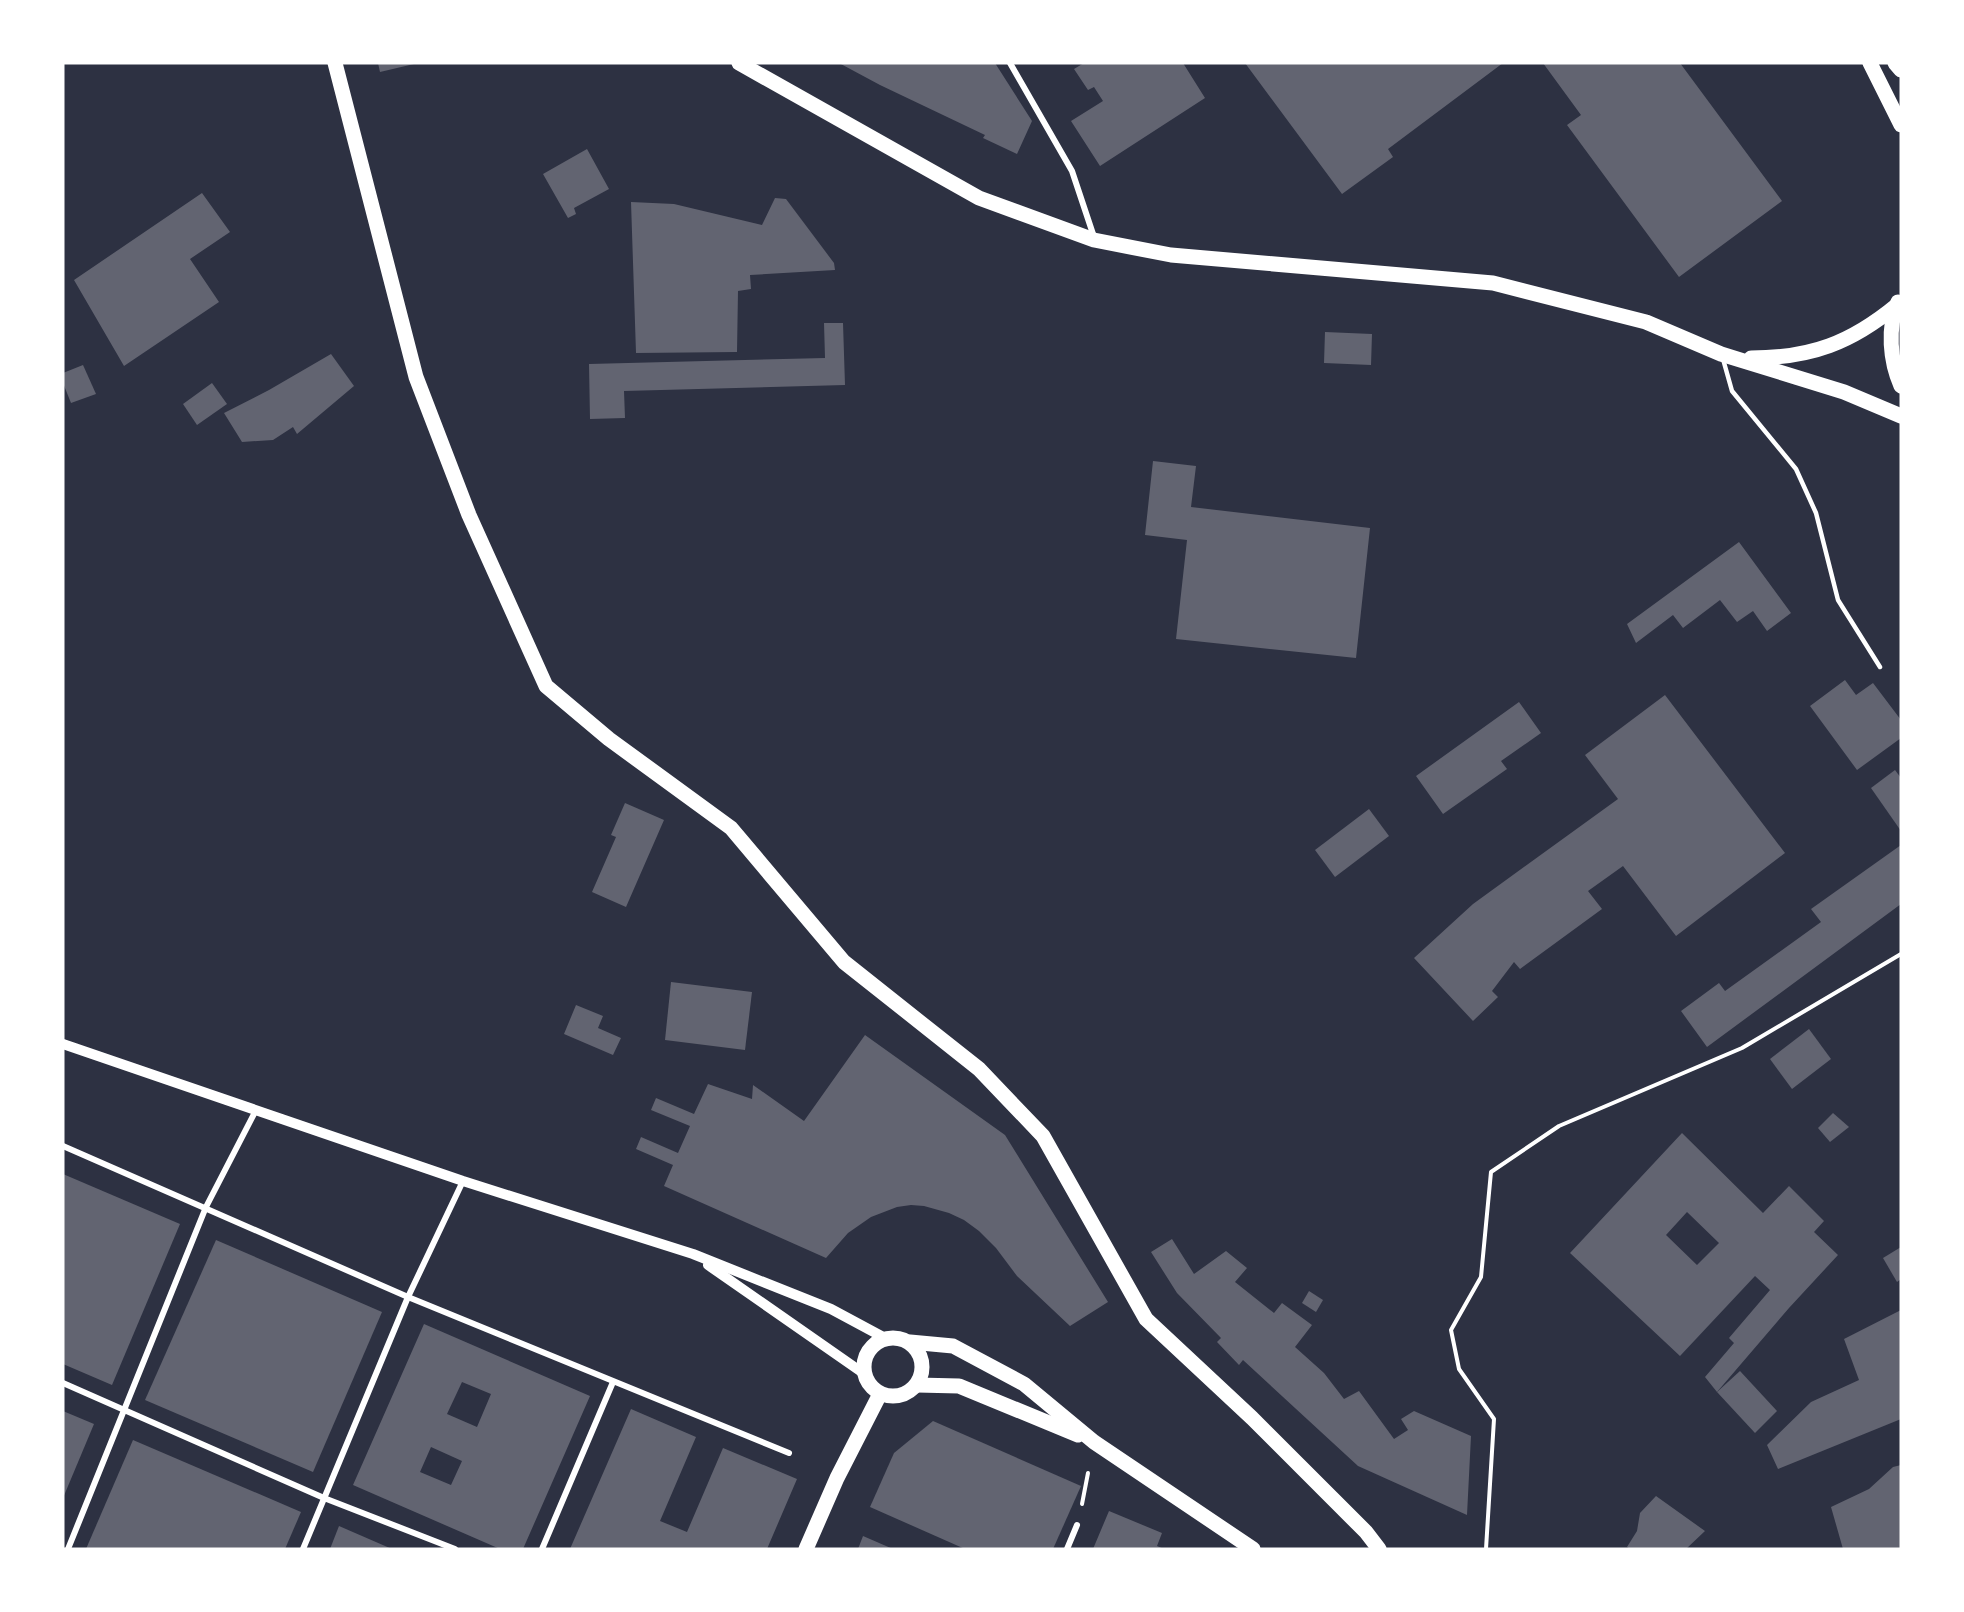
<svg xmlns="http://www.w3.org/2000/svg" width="1964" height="1612" font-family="'Noto Sans',sans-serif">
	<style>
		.building { fill: #626471; fill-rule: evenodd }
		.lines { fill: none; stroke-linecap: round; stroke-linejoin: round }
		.path { stroke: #fff; stroke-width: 4 }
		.service { stroke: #fff; stroke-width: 4.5 }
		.minor { stroke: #fff; stroke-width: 6 }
		.tertiary { stroke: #fff; stroke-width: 10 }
		.primary { stroke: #fff; stroke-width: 15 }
	</style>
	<rect width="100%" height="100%" fill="#2d3142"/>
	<g class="building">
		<polygon points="378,63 414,63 414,64 380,72"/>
		<polygon points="839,63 995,63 1032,121 1017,154 983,138 985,135 880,85"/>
		<polygon points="1084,63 1183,63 1205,98 1100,166 1071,121 1103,101 1094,87 1088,90 1074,69"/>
		<polygon points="1245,63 1503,63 1388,149 1393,157 1342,194"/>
		<polygon points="1543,63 1680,63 1782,201 1679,277 1567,125 1581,115"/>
		<polygon points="587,149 609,189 574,208 576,214 568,218 543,174"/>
		<polygon points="202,193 230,232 190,259 219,302 124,366 74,280"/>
		<polygon points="775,198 786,199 834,263 835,270 750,275 751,289 738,291 737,352 636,353 631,202 674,204 762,225"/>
		<polygon points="824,323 843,323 845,385 624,391 625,418 590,419 589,364 825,358"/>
		<polygon points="1325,332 1372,334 1371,365 1324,363"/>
		<polygon points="331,354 354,386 297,434 293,427 273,440 242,442 224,413 269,390"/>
		<polygon points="83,365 96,394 71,403 63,383 63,373"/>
		<polygon points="212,383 227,404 197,425 183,404"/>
		<polygon points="1153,461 1196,466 1191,507 1370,528 1356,658 1176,639 1187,540 1145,535"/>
		<polygon points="1739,542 1791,613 1767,631 1753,611 1737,622 1720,600 1683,628 1673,615 1636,643 1627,624"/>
		<polygon points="1845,680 1856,695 1873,683 1901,720 1901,738 1857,770 1810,706"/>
		<polygon points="1665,695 1785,853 1676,936 1623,866 1588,891 1602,909 1520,969 1514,962 1492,991 1498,997 1473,1021 1414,958 1473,904 1618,799 1585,755"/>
		<polygon points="1519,702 1541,733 1501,761 1507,769 1443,814 1416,776"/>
		<polygon points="1895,770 1901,778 1901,831 1871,788"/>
		<polygon points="625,803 664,820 626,907 592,892 616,837 611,835"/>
		<polygon points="1369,809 1389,836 1335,877 1315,850"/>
		<polygon points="1901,845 1901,904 1707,1047 1681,1011 1719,983 1725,991 1821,922 1811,909"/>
		<polygon points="671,982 752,992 745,1050 665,1040"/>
		<polygon points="576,1005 603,1016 598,1028 621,1038 613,1055 564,1034"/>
		<polygon points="1809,1029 1831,1059 1792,1089 1770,1059"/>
		<polygon points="865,1035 1005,1135 1108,1302 1070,1326 1017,1276 996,1248 979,1231 964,1220 949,1213 924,1206 911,1205 897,1207 871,1217 848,1233 826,1258 664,1186 673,1165 636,1149 641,1137 678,1153 690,1126 651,1110 656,1098 694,1114 708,1084 752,1099 753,1085 804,1121"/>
		<polygon points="1833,1113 1849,1127 1830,1142 1818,1128"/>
		<path d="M 1682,1133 L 1763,1213 L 1789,1186 L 1824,1221 L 1814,1232 L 1838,1255 L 1789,1308 L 1717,1392 L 1705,1377 L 1734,1343 L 1729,1338 L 1770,1290 L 1755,1276 L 1680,1356 L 1570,1253 ZM 1687,1212 L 1719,1243 L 1697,1265 L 1666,1235 Z"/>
		<polygon points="63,1174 180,1224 112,1385 63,1364"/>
		<polygon points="1172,1239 1194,1274 1226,1251 1247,1268 1235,1282 1274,1313 1282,1303 1312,1325 1295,1347 1324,1373 1344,1399 1359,1391 1394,1439 1408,1430 1401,1419 1414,1411 1471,1436 1467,1515 1358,1466 1243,1360 1239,1365 1217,1342 1221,1338 1177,1293 1151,1252"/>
		<polygon points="216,1240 382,1312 313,1472 145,1400"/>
		<polygon points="1901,1247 1901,1279 1897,1282 1883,1258"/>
		<polygon points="1309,1291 1323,1300 1316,1312 1302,1303"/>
		<polygon points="1901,1310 1901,1419 1778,1469 1767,1445 1811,1402 1859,1380 1844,1339"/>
		<path d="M 424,1324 L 590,1396 L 523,1549 L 500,1549 L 353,1485 ZM 462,1382 L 491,1394 L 477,1427 L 447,1414 ZM 431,1447 L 462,1461 L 451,1485 L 420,1472 Z"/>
		<polygon points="1740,1371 1777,1411 1755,1433 1717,1392"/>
		<polygon points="631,1409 696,1437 660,1521 687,1532 723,1448 797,1479 767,1549 570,1549"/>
		<polygon points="63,1411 94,1424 63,1498"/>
		<polygon points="933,1421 1081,1486 1053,1549 965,1549 870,1507 894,1453"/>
		<polygon points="133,1440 301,1512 285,1549 86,1549"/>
		<polygon points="1901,1465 1901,1549 1843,1549 1831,1507 1869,1489 1893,1467"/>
		<polygon points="1656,1496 1705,1531 1686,1549 1630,1549 1627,1547 1637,1531 1640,1513"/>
		<polygon points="1109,1511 1162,1533 1157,1546 1164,1549 1093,1549"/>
		<polygon points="339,1526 392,1549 330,1549"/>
		<polygon points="863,1536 893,1549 858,1549"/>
	</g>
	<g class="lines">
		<g class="path">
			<polyline points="1082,1504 1088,1473"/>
			<polyline points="1486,1549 1494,1419 1459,1369 1451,1330 1481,1277 1491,1172 1559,1126 1742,1048 1901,954"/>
		</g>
		<polyline class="service" points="1723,359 1732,391 1796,469 1816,513 1838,600 1880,667"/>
		<g class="minor">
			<polyline points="1010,63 1072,171 1094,237"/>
			<polyline points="63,1146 408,1297 789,1453"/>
			<polyline points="63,1383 324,1498 455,1549"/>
			<polyline points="68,1549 206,1207 256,1110"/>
			<polyline points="303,1549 408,1297 463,1181"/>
			<polyline points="542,1549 613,1382"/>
			<polyline points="1067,1549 1077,1525"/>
		</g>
		<g class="tertiary">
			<polyline points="63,1044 463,1181 693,1254 831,1309 885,1338"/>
			<polyline points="708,1265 863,1373"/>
		</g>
		<g class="primary">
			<polyline points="335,63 416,377 469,515 546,686 609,739 731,828 844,962 979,1069 1043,1136 1146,1319 1252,1418 1366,1532 1379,1549"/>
			<polyline points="739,63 979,198 1094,240 1171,255 1493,283 1646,322 1721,354 1844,392 1901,416"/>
			<polyline points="1870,63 1901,125"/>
			<polyline points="1895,63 1901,70"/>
			<path d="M 1898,302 C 1887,328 1890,361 1901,386"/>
			<path d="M 1751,358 C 1811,358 1851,343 1897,305"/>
			<circle cx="893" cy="1367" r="29"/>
			<polyline points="910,1342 953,1346 1024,1384 1094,1442 1253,1549"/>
			<polyline points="917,1385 959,1386 1078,1435"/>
			<polyline points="806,1549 837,1478 880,1394"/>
		</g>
	</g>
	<rect width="1964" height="1612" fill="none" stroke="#ffffff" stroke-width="129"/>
</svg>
